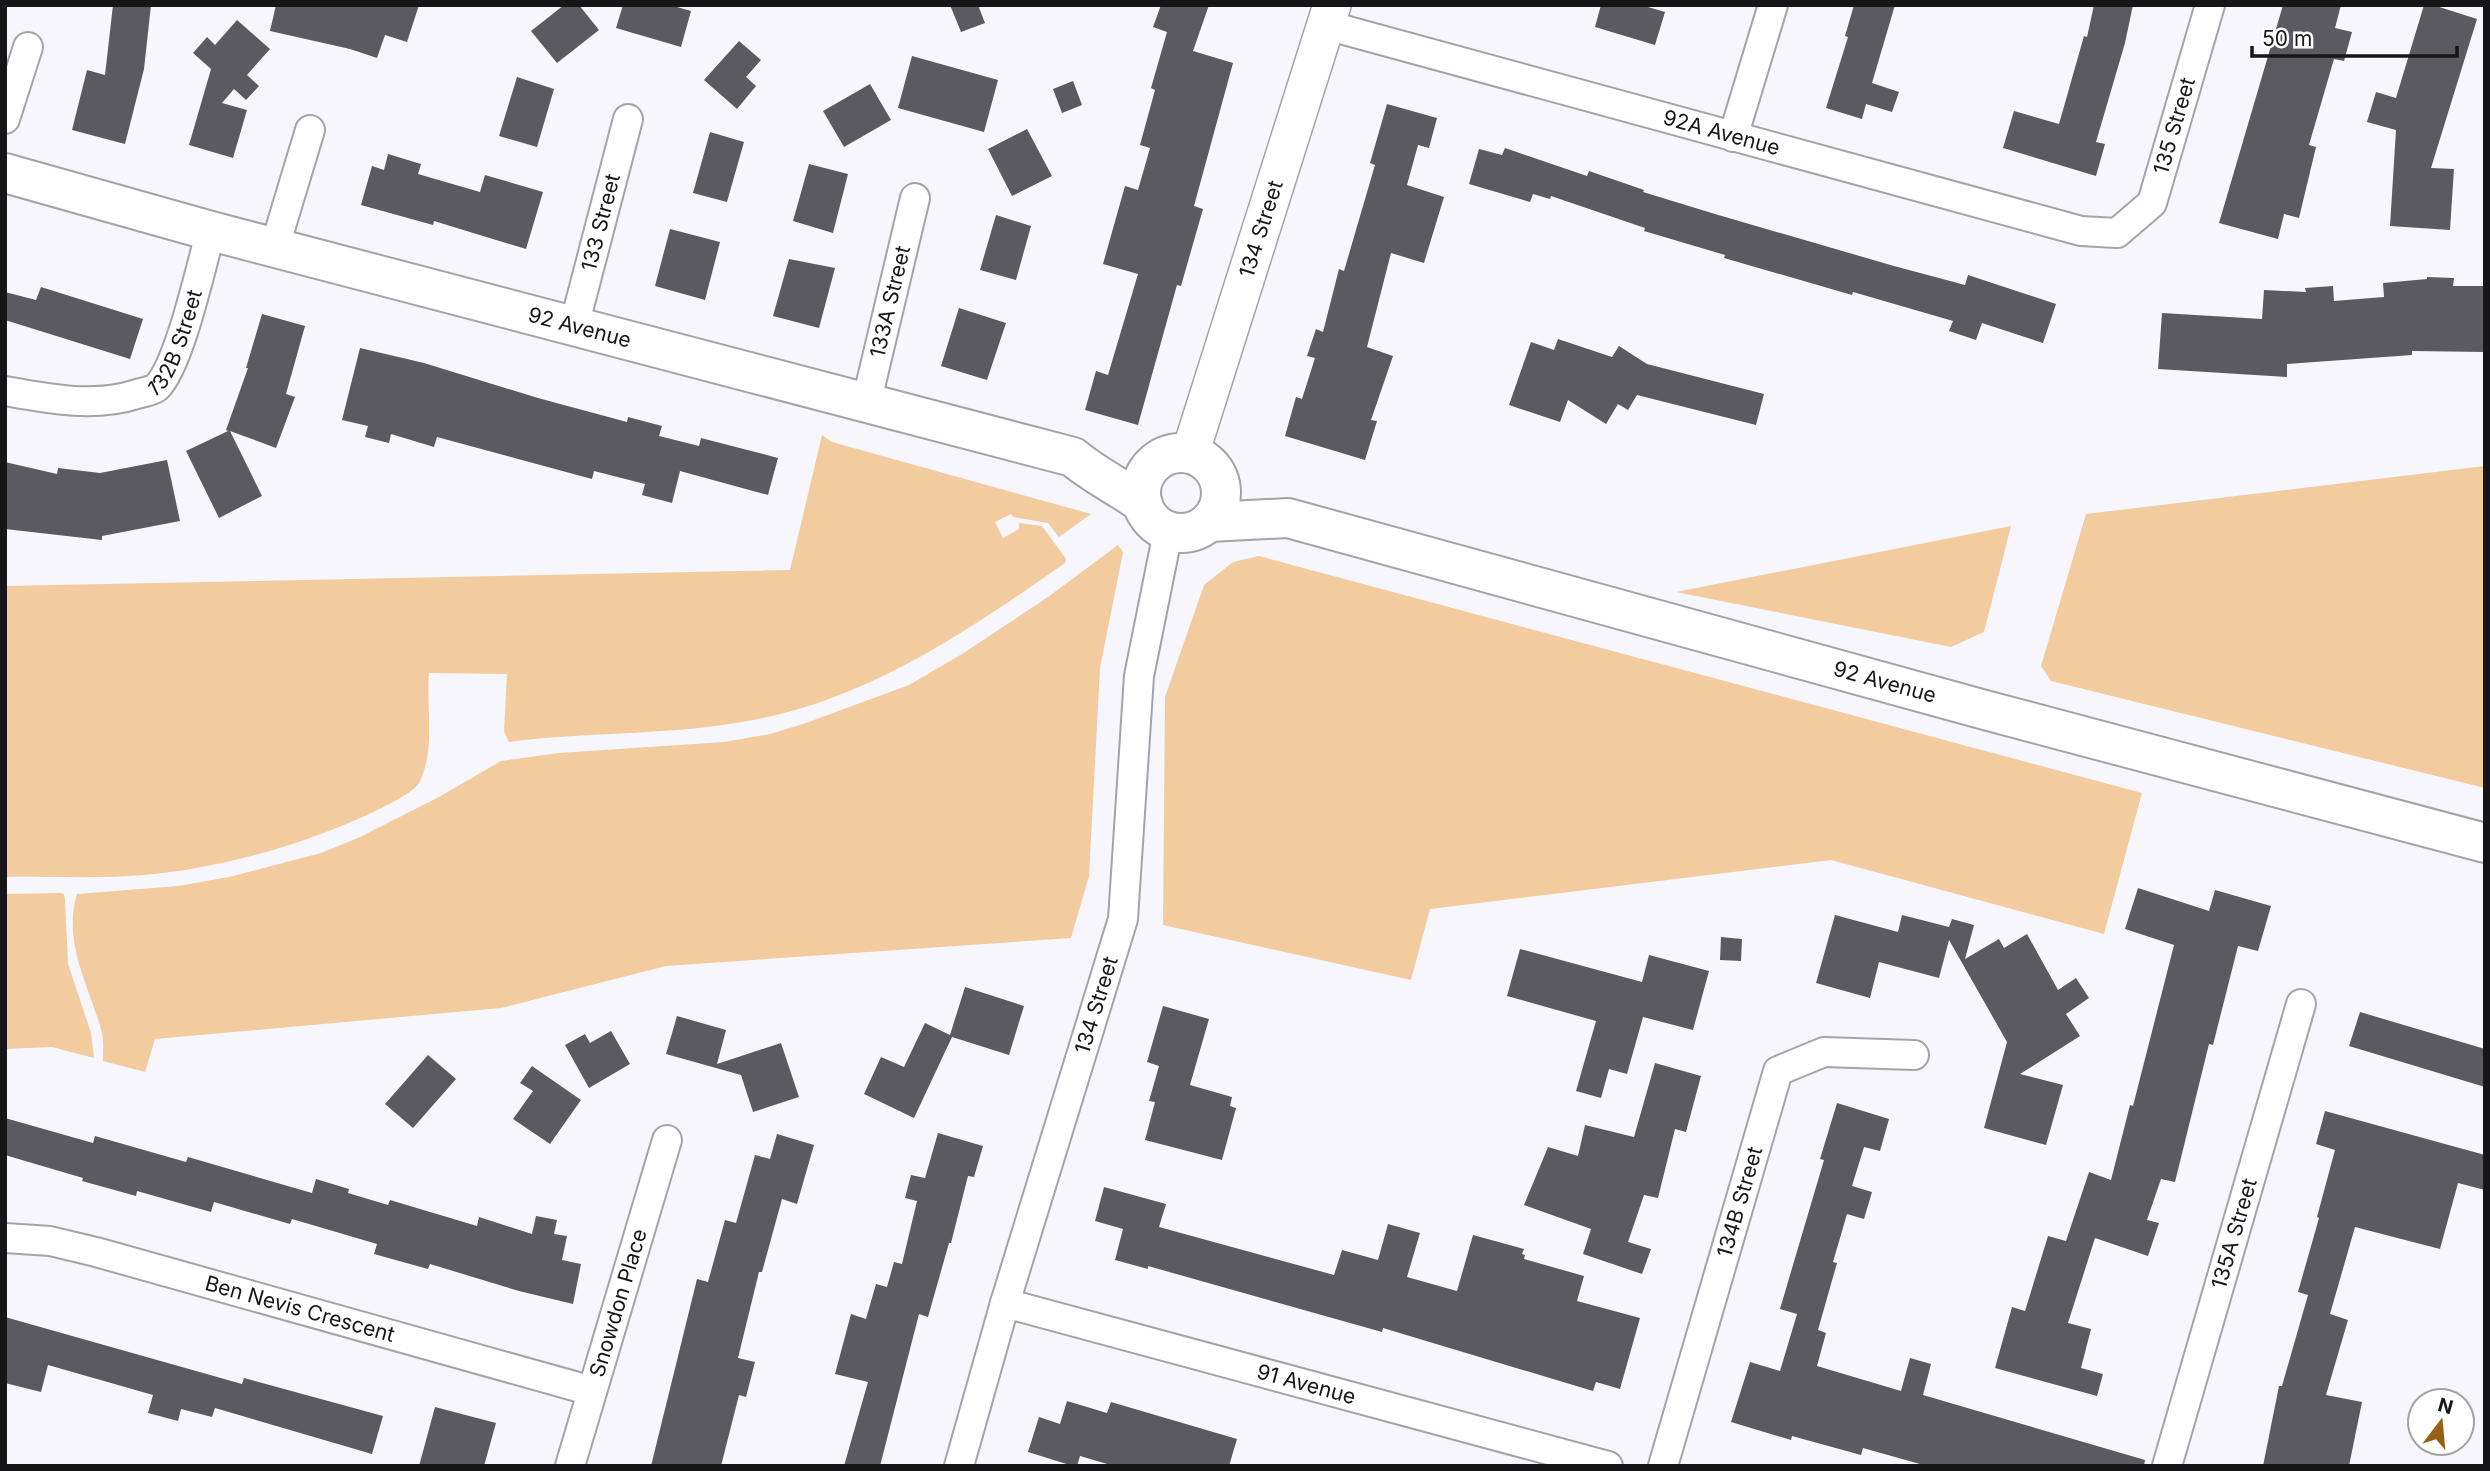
<svg xmlns="http://www.w3.org/2000/svg" width="2490" height="1471" font-family="Inter,sans-serif">
	<style>
		.green { fill: #f2cb9f }
		.building { fill: #5c5a61 }
		.lines { fill: none; stroke-linecap: round; stroke-linejoin: round }
		.minor-casing { stroke: #a5a3a9; stroke-width: 32 }
		.tertiary-casing { stroke: #a5a3a9; stroke-width: 40 }
		.secondary-casing { stroke: #a5a3a9; stroke-width: 42 }
		.minor { stroke: #fff; stroke-width: 28 }
		.tertiary { stroke: #fff; stroke-width: 37 }
		.secondary { stroke: #fff; stroke-width: 38 }
		.labels { text-anchor: middle; stroke-width: 7; stroke-linejoin: round; paint-order: stroke }
		.street-label { font-size: 21px; fill: #161518; stroke: #fff }
	</style>
	<rect width="100%" height="100%" fill="#f8f6fd"/>
	<g class="green">
		<path d="M 822,435 L 832,442 L 1091,514 L 1059,537 L 1048,523 L 1013,517 L 1011,514 L 995,522 L 1003,538 L 1019,529 L 1019,523 L 1042,526 L 1066,559 L 1065,563 C 969,630 871,698 753,720 C 672,736 590,731 509,742 L 504,731 L 507,674 L 429,673 C 426,708 436,749 419,783 C 413,794 377,810 365,816 C 295,847 221,868 144,875 C 98,879 51,876 5,877 L 5,586 L 790,570 Z"/>
		<polygon points="2485,466 2485,788 2051,681 2041,666 2086,514"/>
		<polygon points="2011,526 1984,632 1951,647 1676,592"/>
		<path d="M 1118,545 L 1123,552 L 1100,668 L 1089,876 L 1071,938 L 666,966 L 501,1008 L 155,1039 L 145,1072 L 103,1061 C 103,1052 104,1042 102,1033 C 90,987 62,943 77,894 L 178,886 L 229,877 L 321,853 L 358,838 L 439,797 L 501,761 L 559,753 L 724,742 L 770,734 L 806,723 L 909,685 L 962,654 L 1048,597 Z"/>
		<polygon points="1259,556 2142,793 2104,934 1831,860 1430,909 1411,980 1163,925 1165,697 1204,585 1233,562"/>
		<polygon points="61,893 64,894 65,900 68,964 91,1033 94,1058 52,1047 5,1049 5,894"/>
	</g>
	<g class="building">
		<polygon points="113,5 151,5 144,69 125,144 72,130 87,70 105,75"/>
		<polygon points="276,5 419,5 407,42 385,35 377,58 350,49 270,31"/>
		<polygon points="564,5 579,5 599,30 557,63 531,31"/>
		<polygon points="623,5 670,5 691,11 681,47 616,28"/>
		<polygon points="950,5 978,5 985,23 961,32"/>
		<polygon points="1161,5 1209,5 1193,51 1233,63 1194,206 1203,209 1181,286 1177,285 1138,425 1085,410 1096,371 1108,375 1138,274 1103,264 1125,186 1138,190 1150,148 1140,145 1155,90 1151,88 1167,32 1153,27"/>
		<polygon points="1601,5 1641,5 1665,12 1655,45 1595,27"/>
		<polygon points="1854,5 1895,5 1872,83 1899,92 1892,112 1866,104 1862,119 1826,108 1848,37 1845,36"/>
		<polygon points="2094,5 2133,5 2125,43 2096,142 2105,144 2096,176 2003,148 2014,111 2059,124 2084,36 2087,37"/>
		<polygon points="2283,5 2341,5 2335,28 2352,32 2344,61 2334,59 2309,145 2316,147 2299,218 2284,214 2278,239 2219,223"/>
		<polygon points="2424,5 2433,5 2477,19 2431,168 2454,169 2450,230 2390,226 2396,130 2367,122 2376,92 2396,98"/>
		<polygon points="237,20 270,49 247,75 259,86 246,100 234,89 222,103 247,110 233,158 189,145 211,69 193,53 207,37 215,45"/>
		<polygon points="739,41 761,60 746,77 756,86 737,109 704,80"/>
		<polygon points="912,56 998,80 984,132 898,108"/>
		<polygon points="517,77 554,89 537,147 499,136"/>
		<polygon points="1073,81 1082,105 1062,113 1053,89"/>
		<polygon points="870,84 891,120 844,147 823,111"/>
		<polygon points="1387,104 1437,118 1429,148 1418,145 1407,185 1444,197 1424,263 1391,253 1367,347 1393,356 1371,420 1377,421 1365,460 1285,436 1296,397 1302,399 1315,358 1307,356 1316,329 1323,332 1339,269 1344,271 1375,165 1370,163"/>
		<polygon points="1027,129 1052,176 1012,196 988,149"/>
		<polygon points="710,132 744,142 727,202 693,193"/>
		<polygon points="1505,148 1587,176 1589,171 1644,190 1643,192 1715,214 1894,266 1965,285 1968,275 2056,304 2043,343 1982,323 1976,340 1949,331 1953,321 1853,292 1852,295 1724,258 1725,255 1644,231 1645,228 1551,196 1550,199 1533,194 1530,202 1469,184 1479,149 1502,155"/>
		<polygon points="388,154 421,164 418,174 480,192 485,175 543,192 526,249 434,221 433,225 361,205 372,166 384,170"/>
		<polygon points="809,164 848,174 833,233 793,221"/>
		<polygon points="996,215 1031,226 1016,280 980,270"/>
		<polygon points="670,229 720,242 705,300 655,286"/>
		<polygon points="789,259 835,268 819,328 773,316"/>
		<polygon points="2427,277 2454,278 2453,286 2485,286 2485,352 2412,351 2412,355 2287,364 2287,377 2158,369 2162,313 2262,319 2264,290 2306,292 2305,288 2333,286 2334,301 2384,297 2383,283 2427,279"/>
		<polygon points="41,287 143,319 130,359 5,320 5,292 36,300"/>
		<polygon points="959,308 1006,323 987,380 941,366"/>
		<polygon points="262,314 305,326 286,394 295,397 276,448 230,431 262,496 219,518 186,451 228,431 226,430 248,368 246,368"/>
		<polygon points="1558,339 1612,357 1619,346 1647,364 1764,394 1756,425 1637,395 1628,410 1618,404 1606,424 1568,400 1560,422 1509,405 1531,342 1554,350"/>
		<polygon points="360,348 424,363 538,398 627,422 628,417 662,426 659,436 699,446 701,438 778,458 768,495 680,471 672,503 642,495 645,484 594,471 592,479 437,437 434,447 391,434 389,443 365,437 368,426 342,420"/>
		<polygon points="167,460 180,521 102,536 102,540 5,529 5,462 57,474 58,468 100,473"/>
		<polygon points="2138,888 2209,911 2215,890 2271,906 2258,951 2238,946 2213,1045 2209,1044 2175,1182 2161,1179 2147,1220 2159,1223 2148,1256 2095,1238 2068,1323 2091,1329 2081,1368 2103,1374 2097,1396 1995,1368 2012,1307 2025,1311 2048,1236 2066,1241 2089,1172 2111,1180 2130,1105 2133,1106 2174,945 2125,929"/>
		<polygon points="1835,915 1898,932 1902,915 1949,927 1952,919 1974,925 1965,959 1999,939 2004,948 2027,934 2058,990 2076,978 2089,998 2066,1014 2080,1036 2020,1074 2063,1085 2046,1145 1984,1128 2007,1042 1949,940 1939,978 1879,962 1870,998 1816,983"/>
		<polygon points="1721,937 1742,939 1741,961 1720,960"/>
		<polygon points="1520,949 1642,982 1649,955 1709,971 1693,1030 1643,1017 1627,1074 1609,1069 1601,1098 1576,1091 1596,1021 1507,996"/>
		<polygon points="965,987 1024,1006 1009,1055 952,1037 914,1118 864,1094 881,1057 904,1067 925,1023 950,1035"/>
		<polygon points="1163,1006 1209,1019 1190,1085 1232,1097 1230,1106 1236,1108 1222,1160 1145,1140 1155,1102 1149,1101 1159,1066 1147,1062"/>
		<polygon points="2360,1012 2485,1049 2485,1087 2349,1046"/>
		<polygon points="677,1016 726,1030 717,1064 781,1043 799,1097 753,1112 741,1075 666,1054"/>
		<polygon points="611,1031 630,1064 589,1088 565,1045 585,1034 590,1043"/>
		<polygon points="428,1055 456,1079 413,1128 385,1104"/>
		<polygon points="1655,1063 1701,1076 1686,1132 1675,1129 1658,1198 1644,1195 1628,1242 1651,1249 1642,1274 1583,1254 1591,1229 1524,1205 1548,1147 1578,1156 1585,1125 1634,1137"/>
		<polygon points="532,1066 581,1100 550,1144 513,1119 533,1091 520,1083"/>
		<polygon points="1837,1103 1889,1119 1880,1151 1864,1147 1852,1186 1872,1192 1864,1219 1847,1214 1833,1262 1837,1263 1818,1330 1826,1333 1817,1366 1901,1391 1910,1358 1931,1364 1923,1395 2145,1460 2144,1466 1927,1466 1863,1448 1861,1455 1792,1436 1791,1440 1731,1422 1750,1362 1780,1371 1797,1314 1780,1309 1824,1160 1820,1159"/>
		<polygon points="2325,1111 2485,1155 2485,1190 2458,1183 2440,1249 2355,1227 2330,1314 2348,1320 2326,1395 2362,1402 2349,1466 2263,1466 2279,1386 2282,1386 2308,1295 2298,1292 2319,1218 2317,1217 2335,1150 2316,1144"/>
		<polygon points="5,1118 93,1143 95,1136 186,1162 188,1157 312,1193 316,1179 349,1189 348,1193 388,1205 390,1200 477,1226 479,1217 532,1234 536,1216 557,1220 554,1234 567,1236 562,1260 581,1264 573,1304 519,1291 430,1264 428,1269 374,1254 377,1244 292,1219 290,1224 214,1202 211,1212 137,1191 136,1196 82,1181 83,1178 5,1155"/>
		<polygon points="938,1133 983,1146 974,1177 968,1176 951,1243 949,1243 928,1317 919,1314 880,1466 844,1466 868,1382 835,1374 851,1314 866,1319 876,1284 887,1287 894,1262 902,1264 917,1201 905,1198 911,1175 925,1178"/>
		<polygon points="777,1134 814,1145 797,1204 782,1199 762,1272 759,1272 738,1358 755,1362 746,1397 739,1395 721,1466 651,1466 697,1279 708,1282 725,1220 736,1223 755,1155 770,1159"/>
		<polygon points="1104,1187 1166,1204 1159,1227 1334,1275 1342,1250 1378,1260 1388,1224 1420,1233 1407,1277 1457,1291 1473,1235 1524,1249 1522,1254 1525,1255 1524,1259 1584,1276 1577,1301 1640,1318 1620,1389 1596,1382 1593,1391 1383,1328 1382,1332 1148,1266 1148,1269 1115,1260 1123,1229 1095,1221"/>
		<polygon points="5,1317 242,1384 244,1378 383,1416 372,1454 215,1408 212,1417 181,1409 178,1421 148,1413 153,1395 48,1365 41,1392 5,1383"/>
		<polygon points="1067,1401 1107,1413 1111,1402 1237,1439 1229,1466 1114,1466 1080,1456 1077,1466 1073,1466 1028,1452 1039,1417 1060,1424"/>
		<polygon points="435,1407 496,1423 484,1466 419,1466"/>
	</g>
	<g class="lines">
		<g class="minor-casing">
			<g id="minor">
				<path id="s1" d="M 1326,25 L 2081,231 L 2117,233 L 2152,203 L 2210,5"/>
				<polyline points="5,119 28,47"/>
				<polyline points="1733,137 1773,5"/>
				<polyline points="275,246 310,130"/>
				<path id="s2" d="M 574,326 L 628,119"/>
				<path id="s3" d="M 5,391 C 49,399 94,408 137,394 C 143,392 153,391 157,387 C 180,364 201,265 211,231"/>
				<path id="s4" d="M 866,404 L 915,198"/>
				<path id="s5" d="M 5,1238 L 50,1241 L 96,1252 L 592,1391"/>
				<path id="s6" d="M 1005,1303 L 1608,1466"/>
				<path id="s7" d="M 570,1466 L 667,1140"/>
				<path id="s8" d="M 959,1466 L 1005,1303 L 1123,919 L 1139,676 L 1168,532"/>
				<path id="s9" d="M 1663,1466 L 1778,1071 L 1824,1052 L 1914,1055"/>
				<path id="s10" d="M 2167,1466 L 2301,1004"/>
			</g>
		</g>
		<g class="tertiary-casing">
			<g id="tertiary">
				<path id="s11" d="M 1190,454 L 1332,5"/>
			</g>
		</g>
		<g class="secondary-casing">
			<g id="secondary">
				<path id="s12" d="M 5,173 L 211,231 L 1073,457 C 1094,475 1120,487 1143,504"/>
				<circle cx="1181" cy="493" r="40"/>
				<path id="s13" d="M 1209,522 L 1288,518 L 1985,710 L 2485,843"/>
			</g>
		</g>
		<use href="#minor" class="minor"/>
		<use href="#tertiary" class="tertiary"/>
		<use href="#secondary" class="secondary"/>
	</g>
	<g class="labels">
		<g class="street-label">
			<text dy="7" stroke="none"><textPath href="#s1" startOffset="945">135 Street</textPath></text>
			<text dy="7" stroke="none"><textPath href="#s1" startOffset="410">92A Avenue</textPath></text>
			<text dy="7" stroke="none"><textPath href="#s2" startOffset="107">133 Street</textPath></text>
			<text dy="7" stroke="none"><textPath href="#s11" startOffset="236">134 Street</textPath></text>
			<text dy="7" stroke="none"><textPath href="#s4" startOffset="105">133A Street</textPath></text>
			<text dy="7" stroke="none"><textPath href="#s12" startOffset="595">92 Avenue</textPath></text>
			<text dy="7" stroke="none"><textPath href="#s3" startOffset="203">132B Street</textPath></text>
			<text dy="7" stroke="none"><textPath href="#s13" startOffset="698">92 Avenue</textPath></text>
			<text dy="7" stroke="none"><textPath href="#s8" startOffset="481">134 Street</textPath></text>
			<text dy="7" stroke="none"><textPath href="#s9" startOffset="275">134B Street</textPath></text>
			<text dy="7" stroke="none"><textPath href="#s10" startOffset="242">135A Street</textPath></text>
			<text dy="7" stroke="none"><textPath href="#s7" startOffset="170">Snowdon Place</textPath></text>
			<text dy="7" stroke="none"><textPath href="#s5" startOffset="304">Ben Nevis Crescent</textPath></text>
			<text dy="7" stroke="none"><textPath href="#s6" startOffset="312">91 Avenue</textPath></text>
		</g>
	</g>
	<rect width="2490" height="1471" fill="none" stroke="#161518" stroke-width="14"/>
	<g transform="translate(2441 1422) rotate(16)"><circle r="33" fill="#ffffff" stroke="#a2a1a3" stroke-width="2"/>
	<path d="M0-5L12 26L0 18L-12 26Z" fill="#956116"/>
	<text y="-10" font-size="19" font-weight="bold" text-anchor="middle" fill="#161518">N</text>
	</g>
	<path d="M2252 46v10h205v-10" fill="none" stroke="#161518" stroke-width="3.5"/>
	<text x="2262" y="46" font-size="21" fill="#161518" stroke="#ffffff" stroke-width="5" paint-order="stroke">50 m</text>
</svg>
